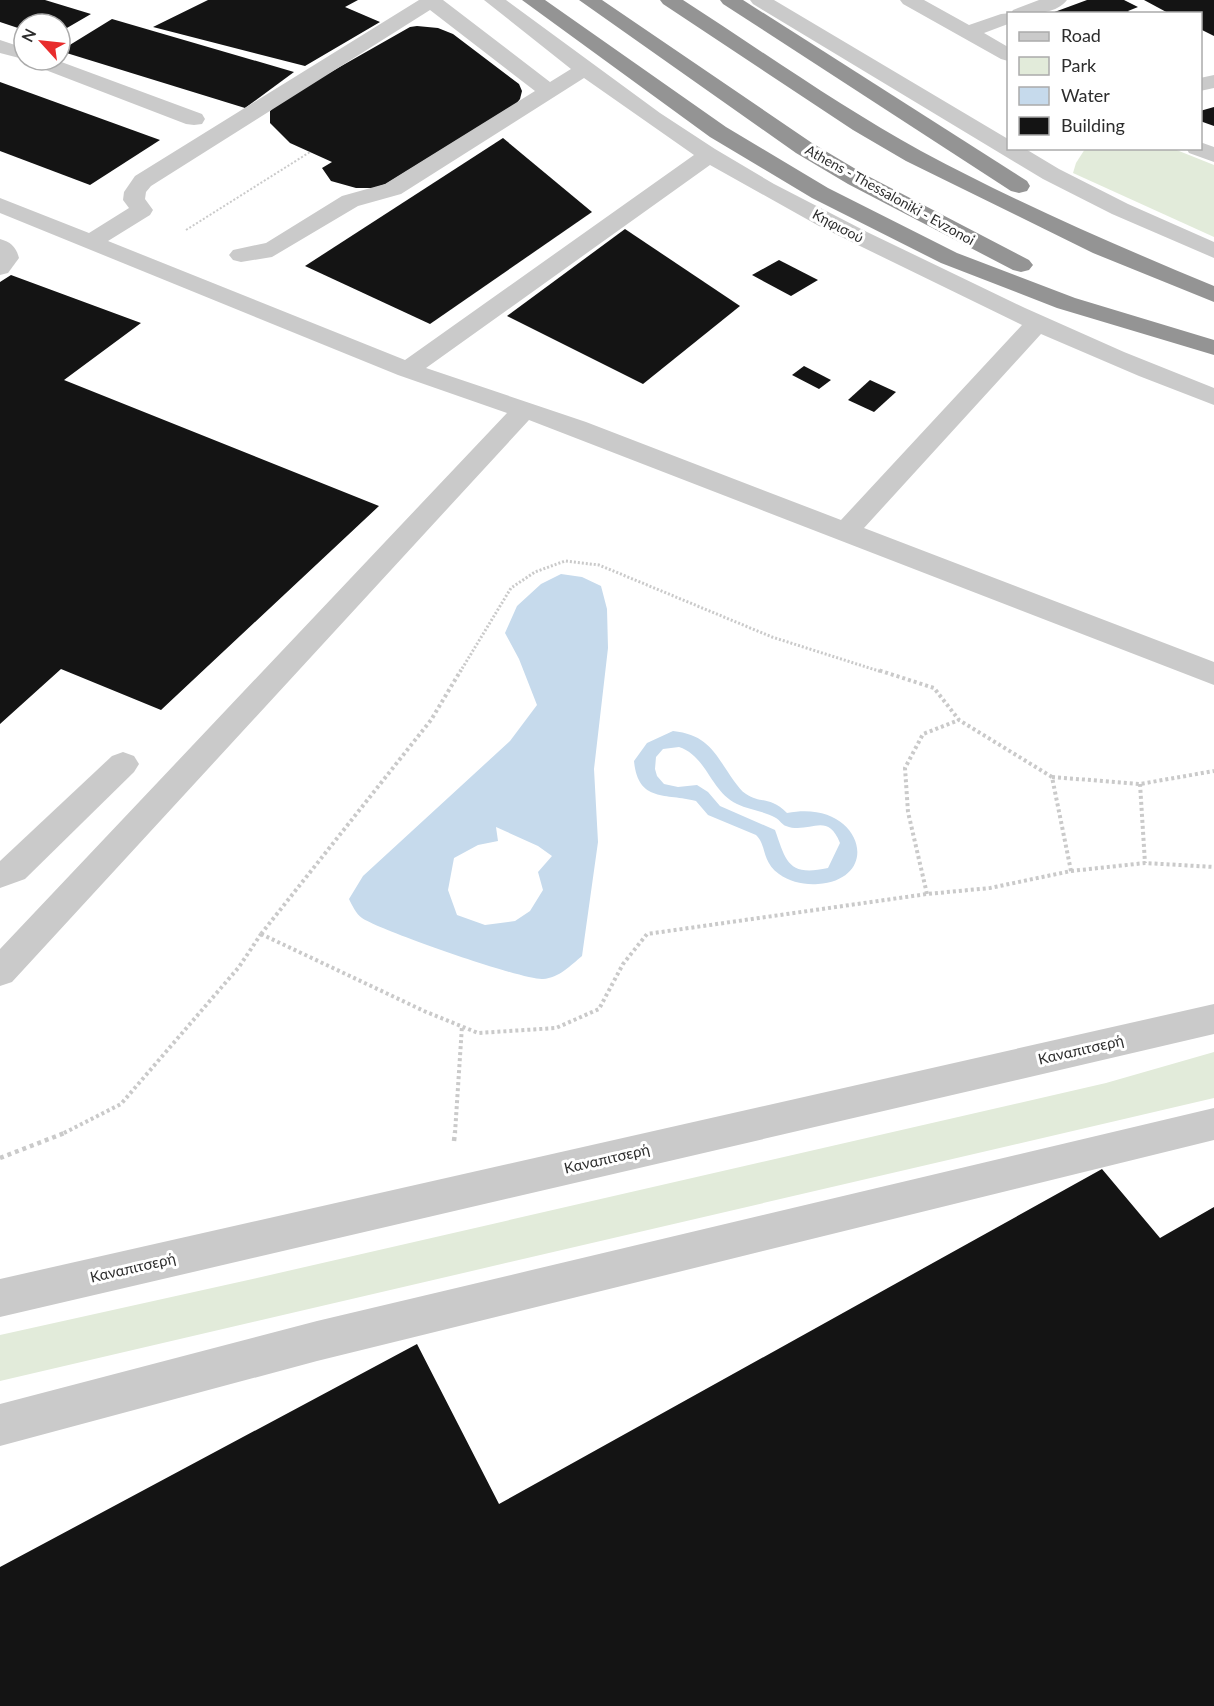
<svg xmlns="http://www.w3.org/2000/svg" width="1214" height="1706" font-family="Lato,sans-serif">
	<style>
		.green { fill: #e2ebda }
		.water { fill: #c6daec; fill-rule: evenodd }
		.building { fill: #141414 }
		.lines { fill: none; stroke-linecap: round; stroke-linejoin: round }
		.path-far3 { stroke: #cacaca; stroke-width: 2; stroke-dasharray: 2 2; stroke-linecap: butt }
		.path-far2 { stroke: #cacaca; stroke-width: 3; stroke-dasharray: 2 2; stroke-linecap: butt }
		.path-far1 { stroke: #cacaca; stroke-width: 4; stroke-dasharray: 3 3; stroke-linecap: butt }
		.path { stroke: #cacaca; stroke-width: 4.5; stroke-dasharray: 4 4; stroke-linecap: butt }
		.minor { fill: #cacaca; fill-rule: evenodd }
		.highway { fill: #949494; fill-rule: evenodd }
		.labels { text-anchor: middle; stroke-width: 6; stroke-linejoin: round; paint-order: stroke }
		.far-street-label { font-size: 14px; fill: #2d2d2d; stroke: #fff }
		.street-label { font-size: 15px; fill: #2d2d2d; stroke: #fff }
	</style>
	<rect width="100%" height="100%" fill="#fff"/>
	<g class="green">
		<polygon points="1085,149 1174,149 1214,165 1214,237 1073,173 1076,163"/>
		<polygon points="1214,1052 1214,1098 0,1381 0,1335 257,1278 1106,1083"/>
	</g>
	<g class="water">
		<path d="M 561,574 L 582,577 L 601,586 L 607,609 L 608,648 L 594,769 L 598,842 L 582,956 C 571,965 559,978 543,979 C 525,981 379,930 362,918 C 356,914 352,905 349,899 L 363,876 L 510,741 L 537,705 L 519,659 L 505,633 L 517,606 L 541,584 ZM 496,827 L 538,846 L 552,856 L 538,872 L 543,890 L 530,911 L 515,921 L 485,925 L 457,915 L 448,890 L 454,858 L 478,845 L 498,841 Z"/>
		<path d="M 673,731 C 709,735 715,754 734,781 C 738,786 741,791 746,794 C 761,804 770,796 787,813 C 861,798 885,879 818,884 C 804,885 790,882 779,874 C 761,861 767,845 756,835 L 708,815 L 696,801 C 666,793 638,803 634,761 L 647,743 ZM 679,747 C 707,756 710,791 737,804 C 749,810 764,811 776,818 C 780,820 782,825 786,826 C 809,835 827,810 840,843 L 828,868 C 788,877 786,861 775,830 L 720,806 L 708,792 L 697,785 L 678,787 L 664,784 L 657,776 L 655,769 L 656,757 L 663,749 Z"/>
	</g>
	<g class="building">
		<polygon points="0,0 45,0 91,14 60,32 60,24 24,24 24,30 0,22"/>
		<polygon points="208,0 358,0 345,7 380,22 305,66 153,27"/>
		<polygon points="1087,0 1124,0 1138,7 1128,11 1132,14 1049,14"/>
		<polygon points="1144,0 1214,0 1214,36 1200,29 1200,14 1170,14"/>
		<polygon points="112,19 294,72 245,108 60,51"/>
		<polygon points="417,26 438,28 453,34 519,84 522,91 520,99 516,104 386,184 374,188 356,188 331,181 322,168 332,162 290,143 270,123 270,111 278,102 410,27"/>
		<polygon points="0,82 160,140 90,185 0,151"/>
		<polygon points="1214,107 1214,126 1200,121 1200,111"/>
		<polygon points="503,138 592,212 430,324 305,266"/>
		<polygon points="625,229 740,306 643,384 507,316"/>
		<polygon points="779,260 818,280 791,296 752,275"/>
		<polygon points="11,275 141,323 64,380 379,506 161,710 61,669 0,724 0,282"/>
		<polygon points="804,366 831,380 819,389 792,375"/>
		<polygon points="870,380 896,392 874,412 848,400"/>
		<polygon points="1102,1169 1160,1238 1214,1207 1214,1706 0,1706 0,1567 417,1344 499,1504"/>
	</g>
	<g class="lines">
		<polyline class="path-far3" points="186,230 310,152"/>
		<polyline class="path-far2" points="460,672 511,588 535,572 565,561 599,565 772,637 882,672"/>
		<g class="path-far1">
			<polyline points="1052,777 1140,784 1214,771"/>
			<polyline points="1140,784 1145,863"/>
			<polyline points="1071,871 1145,863 1214,867"/>
			<polyline points="927,894 908,812 905,768 923,734 959,720"/>
			<polyline points="261,934 424,1011 478,1033 556,1028 599,1009 623,964 647,934 927,894 990,888 1071,871 1052,777 959,720 934,688 878,670"/>
			<polyline points="261,934 431,720 461,670"/>
			<polyline points="64,1133 121,1104 239,967 261,934"/>
			<polyline points="455,1133 462,1026"/>
		</g>
		<g class="path">
			<polyline points="454,1141 455,1132"/>
			<polyline points="0,1158 67,1132"/>
		</g>
		<g class="minor">
			<path d="M 419,0 L 443,0 L 550,82 L 571,69 L 484,0 L 506,0 L 660,113 L 715,149 L 774,184 L 867,232 L 1025,308 L 1124,352 L 1214,388 L 1214,405 L 1139,376 L 1041,334 L 864,528 L 1214,662 L 1214,685 L 529,420 L 12,982 L 0,986 L 0,949 L 507,413 L 398,375 L 0,213 L 0,198 L 89,233 L 129,208 L 123,200 L 124,192 L 135,176 ZM 430,10 L 535,91 L 385,184 L 342,196 L 266,243 L 233,250 L 229,255 L 233,260 L 241,262 L 272,257 L 358,206 L 401,194 L 584,78 L 694,155 L 405,360 L 108,241 L 150,215 L 153,210 L 145,199 L 146,192 L 151,186 ZM 710,165 L 819,226 L 1022,325 L 841,520 L 586,422 L 426,368 Z"/>
			<polygon points="750,0 774,0 1008,139 1008,148 1024,148 1059,169 1128,204 1214,242 1214,258 1112,214 1043,179 753,4"/>
			<path d="M 900,0 L 924,0 L 969,25 L 1001,14 L 1011,13 L 1013,10 L 1039,0 L 1067,0 C 1055,16 1026,14 1008,14 L 1008,24 L 984,33 L 1008,47 L 1008,61 L 1001,59 L 903,4 Z"/>
			<polygon points="0,40 24,48 24,60 56,60 202,114 205,119 202,124 194,125 186,124 30,64 27,60 0,53"/>
			<polygon points="1214,75 1214,88 1200,91 1200,78"/>
			<polygon points="1200,142 1214,147 1214,162 1189,153 1186,148 1200,148"/>
			<path d="M 0,239 C 11,242 16,247 19,258 L 8,273 L 0,275 Z"/>
			<polygon points="123,752 134,756 139,764 134,772 25,879 0,888 0,861 112,756"/>
			<polygon points="1214,1004 1214,1034 0,1317 0,1279"/>
			<polygon points="1214,1108 1214,1140 317,1361 0,1446 0,1404 317,1321"/>
		</g>
		<g class="highway">
			<polygon points="522,0 545,0 726,127 828,188 957,253 1075,298 1214,340 1214,355 1057,308 941,263 812,198 710,137"/>
			<polygon points="579,0 602,0 812,143 864,174 1029,260 1033,265 1029,270 1021,272 1013,270 848,184 796,153"/>
			<path d="M 660,0 L 683,0 C 762,51 839,106 921,151 C 1016,202 1115,245 1214,286 L 1214,302 L 1093,253 L 906,161 L 853,130 L 663,4 Z"/>
			<polygon points="720,0 743,0 1027,181 1030,186 1027,191 1019,193 1011,191 723,4"/>
		</g>
	</g>
	<g class="labels">
		<g class="far-street-label">
			<text transform="translate(890 195) rotate(29)" y="5">Athens - Thessaloniki - Evzonoi</text>
			<text transform="translate(838 226) rotate(28)" y="5">Κηφισού</text>
		</g>
		<g class="street-label">
			<text transform="translate(1081 1050) rotate(-13)" y="5">Καναπιτσερή</text>
			<text transform="translate(607 1159) rotate(-13)" y="5">Καναπιτσερή</text>
			<text transform="translate(133 1268) rotate(-13)" y="5">Καναπιτσερή</text>
		</g>
	</g>
	<rect x="1007" y="12" width="195" height="138" fill="#ffffff" stroke="#ababab" stroke-width="1.5"/>
	<rect x="1019" y="32" width="30" height="9" fill="#cacaca" stroke="#ababab" stroke-width="1.5"/>
	<text x="1061" y="42" font-size="18" fill="#2d2d2d">Road</text>
	<rect x="1019" y="57" width="30" height="18" fill="#e2ebda" stroke="#ababab" stroke-width="1.5"/>
	<text x="1061" y="72" font-size="18" fill="#2d2d2d">Park</text>
	<rect x="1019" y="87" width="30" height="18" fill="#c6daec" stroke="#ababab" stroke-width="1.5"/>
	<text x="1061" y="102" font-size="18" fill="#2d2d2d">Water</text>
	<rect x="1019" y="117" width="30" height="18" fill="#141414" stroke="#ababab" stroke-width="1.5"/>
	<text x="1061" y="132" font-size="18" fill="#2d2d2d">Building</text>
	<g transform="translate(42 42) rotate(297)"><circle r="28" fill="#ffffff" stroke="#ababab" stroke-width="1.5"/>
	<path d="M0-4.5L10 22L0 15L-10 22Z" fill="#e82c2c"/>
	<text y="-9" font-size="16" font-weight="bold" text-anchor="middle" fill="#2d2d2d">N</text>
	</g>
</svg>
